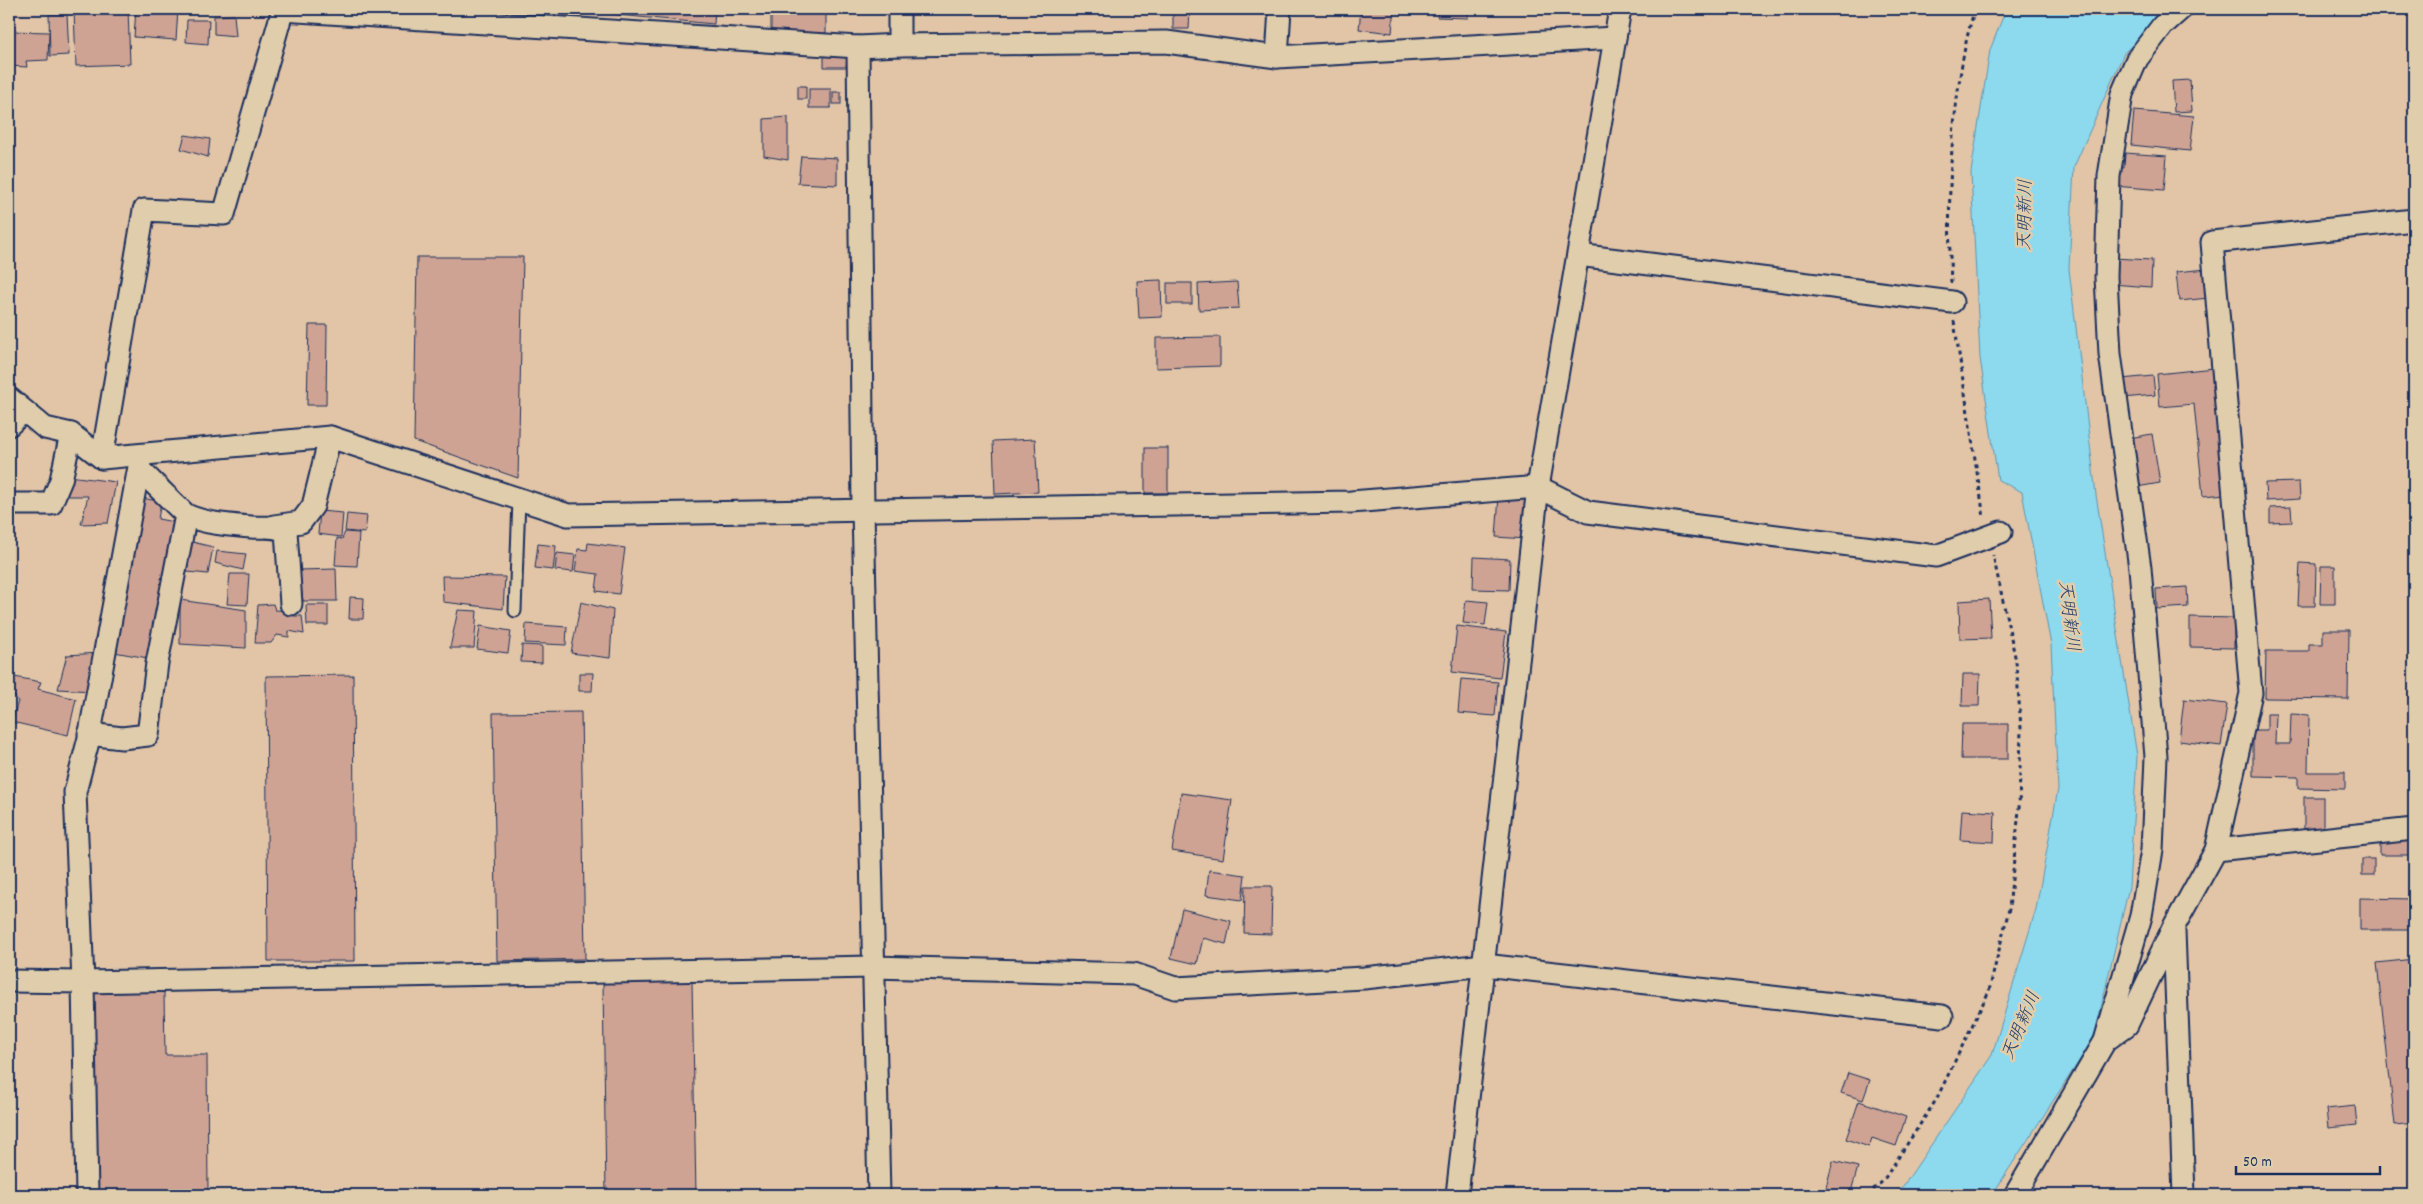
<svg xmlns="http://www.w3.org/2000/svg" width="2423" height="1204" font-family="Dekko,'Klee One',sans-serif">
	<style>
		.water { fill: #8dd9ed; stroke: #5f95b4 }
		.building { fill: #cfa393; stroke: #1b2f5e }
		.lines { fill: none; stroke-linecap: round; stroke-linejoin: round }
		.lane-casing { stroke: #1b2f5e; stroke-width: 15 }
		.street-casing { stroke: #1b2f5e; stroke-width: 25 }
		.path { stroke: #1b2f5e; stroke-width: 3; stroke-dasharray: 4 4; stroke-linecap: butt }
		.lane { stroke: #e0cdab; stroke-width: 11 }
		.street { stroke: #e0cdab; stroke-width: 21 }
		.labels { text-anchor: middle; stroke-width: 5; stroke-linejoin: round; paint-order: stroke }
		.water-label { font-size: 18px; font-style: italic; fill: #26406c; stroke: #e0cdab }
	</style>
	<rect width="100%" height="100%" fill="#e2c5a6"/>
	<filter id="ink" filterUnits="userSpaceOnUse"><feTurbulence type="fractalNoise" baseFrequency=".02" numOctaves="2"/><feDisplacementMap in="SourceGraphic" scale="10" xChannelSelector="R" yChannelSelector="G"/><feConvolveMatrix kernelMatrix="1 2 1 2 8 2 1 2 1" color-interpolation-filters="sRGB"/></filter>
	<g filter="url(#ink)">
		<polygon class="water" points="2006,9 2168,9 2124,53 2074,167 2069,269 2096,495 2137,756 2129,887 2094,1038 1992,1195 1893,1195 1904,1185 1992,1055 2036,909 2058,789 2051,645 2022,492 1998,480 1980,358 1971,172 1990,50"/>
		<g class="building">
			<polygon points="44,9 71,9 71,12 44,11"/>
			<polygon points="74,9 128,9 130,64 76,66"/>
			<polygon points="136,9 178,9 176,40 134,37"/>
			<polygon points="553,9 715,9 714,24"/>
			<polygon points="771,9 826,9 826,33 771,32"/>
			<polygon points="1173,9 1190,9 1189,29 1173,29"/>
			<polygon points="1361,9 1394,9 1392,33 1359,29"/>
			<polygon points="1437,9 1468,9 1468,18 1437,17"/>
			<polygon points="49,14 67,14 69,55 50,56"/>
			<polygon points="234,15 236,36 214,34 214,16"/>
			<polygon points="187,20 209,20 208,44 186,42"/>
			<polygon points="9,31 49,32 48,60 26,61 27,67 9,66"/>
			<polygon points="824,55 847,56 846,67 824,67"/>
			<polygon points="2190,80 2192,111 2174,112 2172,81"/>
			<rect x="798" y="86" width="8" height="13"/>
			<rect x="809" y="89" width="22" height="19"/>
			<rect x="833" y="92" width="8" height="12"/>
			<polygon points="2134,111 2194,116 2190,151 2131,145"/>
			<polygon points="788,117 788,160 764,156 764,119"/>
			<polygon points="185,135 210,139 208,157 181,149"/>
			<polygon points="2125,153 2167,156 2164,190 2113,186 2115,167 2124,168"/>
			<polygon points="801,156 837,158 837,185 798,183"/>
			<polygon points="417,257 523,257 518,478 414,441"/>
			<polygon points="2112,258 2152,260 2151,287 2111,284"/>
			<polygon points="2207,269 2209,298 2179,301 2176,272"/>
			<polygon points="1161,280 1162,317 1139,318 1137,281"/>
			<polygon points="1237,282 1239,308 1199,310 1198,284"/>
			<rect x="1167" y="283" width="25" height="21"/>
			<polygon points="309,325 327,325 326,405 307,405"/>
			<polygon points="1220,337 1220,366 1156,368 1156,338"/>
			<polygon points="2214,368 2226,494 2203,496 2194,404 2160,407 2157,374"/>
			<polygon points="2153,376 2155,395 2123,398 2121,379"/>
			<polygon points="2152,434 2160,483 2137,487 2129,438"/>
			<polygon points="1035,439 1038,492 995,494 993,441"/>
			<rect x="1145" y="448" width="23" height="45"/>
			<polygon points="69,476 116,482 108,523 81,524 88,496 67,496"/>
			<polygon points="2299,482 2300,499 2266,501 2265,483"/>
			<polygon points="1499,496 1529,498 1526,539 1496,537"/>
			<polygon points="143,498 161,502 158,519 174,522 148,658 114,652"/>
			<polygon points="2291,507 2292,522 2270,523 2270,508"/>
			<polygon points="320,511 343,513 341,537 318,534"/>
			<polygon points="347,514 367,516 365,533 345,531"/>
			<polygon points="345,532 359,533 357,566 335,565 337,538 342,539"/>
			<polygon points="188,541 213,547 208,574 177,571"/>
			<polygon points="588,543 625,548 619,594 596,591 598,574 575,571 578,549 587,550"/>
			<polygon points="538,544 556,546 553,570 535,568"/>
			<polygon points="217,551 246,554 243,570 215,563"/>
			<polygon points="557,553 575,555 573,572 555,570"/>
			<polygon points="1474,557 1510,559 1509,590 1473,589"/>
			<polygon points="2300,563 2316,564 2315,606 2298,606"/>
			<polygon points="2321,566 2335,566 2335,604 2320,604"/>
			<polygon points="336,569 337,601 303,601 299,570"/>
			<polygon points="230,574 249,574 247,605 227,604"/>
			<polygon points="442,576 505,577 503,609 443,602"/>
			<polygon points="2187,587 2188,607 2157,609 2156,589"/>
			<polygon points="350,597 364,598 363,619 349,619"/>
			<polygon points="1989,599 1991,638 1960,639 1959,601"/>
			<polygon points="180,600 246,610 246,648 180,644"/>
			<polygon points="1466,600 1488,602 1485,625 1463,623"/>
			<polygon points="581,602 613,610 610,658 571,653"/>
			<polygon points="273,604 275,610 293,611 294,616 302,616 304,634 289,631 289,637 277,635 271,643 255,643 258,605"/>
			<polygon points="306,605 328,605 328,625 307,625"/>
			<polygon points="458,610 477,611 474,648 450,648"/>
			<polygon points="2190,617 2234,618 2234,648 2190,647"/>
			<polygon points="526,624 567,627 566,645 525,643"/>
			<polygon points="480,626 511,631 508,653 477,649"/>
			<polygon points="1457,626 1506,632 1500,678 1452,672"/>
			<polygon points="2323,630 2349,630 2348,699 2265,698 2266,651 2309,651 2309,644 2323,644"/>
			<polygon points="522,645 542,646 542,663 521,662"/>
			<polygon points="99,653 92,691 58,689 67,655"/>
			<polygon points="579,673 593,673 592,691 579,691"/>
			<polygon points="1963,674 1980,674 1979,706 1962,706"/>
			<polygon points="353,675 355,961 268,961 266,676"/>
			<polygon points="9,676 41,682 38,689 76,699 68,735 12,722 18,701 9,688"/>
			<polygon points="1461,679 1498,682 1495,716 1458,713"/>
			<polygon points="2184,699 2227,704 2221,746 2179,741"/>
			<polygon points="581,712 585,959 497,961 493,713"/>
			<polygon points="2267,714 2276,714 2275,744 2290,744 2291,714 2309,715 2308,772 2345,772 2345,789 2298,788 2298,777 2253,776 2253,730 2267,730"/>
			<polygon points="1962,724 2008,724 2008,759 1961,759"/>
			<polygon points="1181,793 1232,800 1223,859 1172,851"/>
			<rect x="2304" y="797" width="19" height="35"/>
			<polygon points="1962,810 1995,812 1994,842 1960,840"/>
			<polygon points="2380,836 2412,837 2412,855 2380,855"/>
			<rect x="2362" y="859" width="12" height="16"/>
			<polygon points="1209,870 1245,875 1242,900 1206,895"/>
			<polygon points="1245,886 1272,886 1271,934 1244,933"/>
			<polygon points="2360,898 2414,899 2414,930 2360,930"/>
			<polygon points="1182,909 1231,921 1226,944 1203,938 1197,964 1171,958"/>
			<polygon points="2414,959 2414,1123 2395,1125 2377,963"/>
			<polygon points="692,981 696,1195 606,1195 603,982"/>
			<polygon points="164,992 165,1055 207,1055 208,1195 94,1195 92,993"/>
			<polygon points="1848,1073 1870,1080 1863,1100 1841,1093"/>
			<polygon points="1859,1101 1906,1117 1896,1146 1872,1138 1869,1147 1846,1139"/>
			<polygon points="2355,1106 2357,1125 2328,1128 2326,1109"/>
			<polygon points="1833,1161 1858,1167 1850,1195 1824,1195"/>
			<polygon points="2232,1190 2233,1195 2212,1195 2212,1192"/>
		</g>
		<g class="lines">
			<g class="lane-casing">
				<polyline id="lane" points="515,611 519,499"/>
			</g>
			<g class="street-casing">
				<g id="street">
					<polyline points="899,9 899,45"/>
					<polyline points="282,10 858,47 899,45 1166,42 1277,57 1614,38"/>
					<polyline points="858,47 863,510 879,1195"/>
					<polyline points="1277,57 1280,9"/>
					<polyline points="1578,255 1952,302"/>
					<polyline points="9,398 45,428 71,434 102,458 330,437 568,515 1351,502 1538,487 1588,512 1936,556 2001,532"/>
					<polyline points="9,425 24,411"/>
					<polyline points="102,458 144,210 224,214 283,9"/>
					<polyline points="9,504 51,504 61,480 71,434"/>
					<path d="M 186,515 C 207,524 228,525 251,527 C 265,528 273,525 286,531 L 291,604"/>
					<polyline points="274,526 301,522 313,506 330,437"/>
					<polyline points="89,734 122,738 148,735 157,663 186,515 139,469"/>
					<polyline points="2216,850 2414,829"/>
					<polyline points="2174,931 2184,1195"/>
					<polyline points="9,981 83,982 873,967 1134,974 1175,988 1364,978 1484,965 1942,1016"/>
					<polyline points="2105,1041 2127,1025 2173,928 2216,850 2251,693 2212,242 2414,220"/>
					<polyline points="87,1195 83,982 75,792 89,738 141,456"/>
					<polyline points="1457,1195 1538,487 1620,9"/>
					<polyline points="2015,1195 2105,1041 2141,916 2152,850 2156,757 2140,568 2110,354 2106,277 2109,176 2122,94 2137,59 2163,25 2181,9"/>
				</g>
			</g>
			<g class="path">
				<path d="M 1951,283 C 1948,216 1949,158 1958,91 C 1962,62 1966,36 1975,9"/>
				<polyline points="1954,321 1984,518"/>
				<polyline points="1867,1195 1883,1181 1936,1100 1989,991 2009,909 2019,810 2021,728 2016,661 1993,555"/>
			</g>
			<use href="#lane" class="lane"/>
			<use href="#street" class="street"/>
		</g>
	</g>
	<g class="labels">
		<g class="water-label">
			<text transform="translate(2024 215) rotate(-89)" y="6">天明新川</text>
			<text transform="translate(2070 616) rotate(83)" y="6">天明新川</text>
			<text transform="translate(2020 1025) rotate(-67)" y="6">天明新川</text>
		</g>
	</g>
	<rect width="2423" height="1204" fill="none" stroke="#e0cdab" stroke-width="30"/>
	<rect x="15" y="15" width="2393" height="1174" fill="none" stroke="#1b2f5e" stroke-width="2" filter="url(#ink)"/>
	<path d="M2236 1166v8h144v-8" fill="none" stroke="#1b2f5e" stroke-width="2.5"/>
	<text x="2243" y="1166" font-size="15" fill="#1b2f5e" stroke="#e0cdab" stroke-width="4" paint-order="stroke">50 m</text>
</svg>
